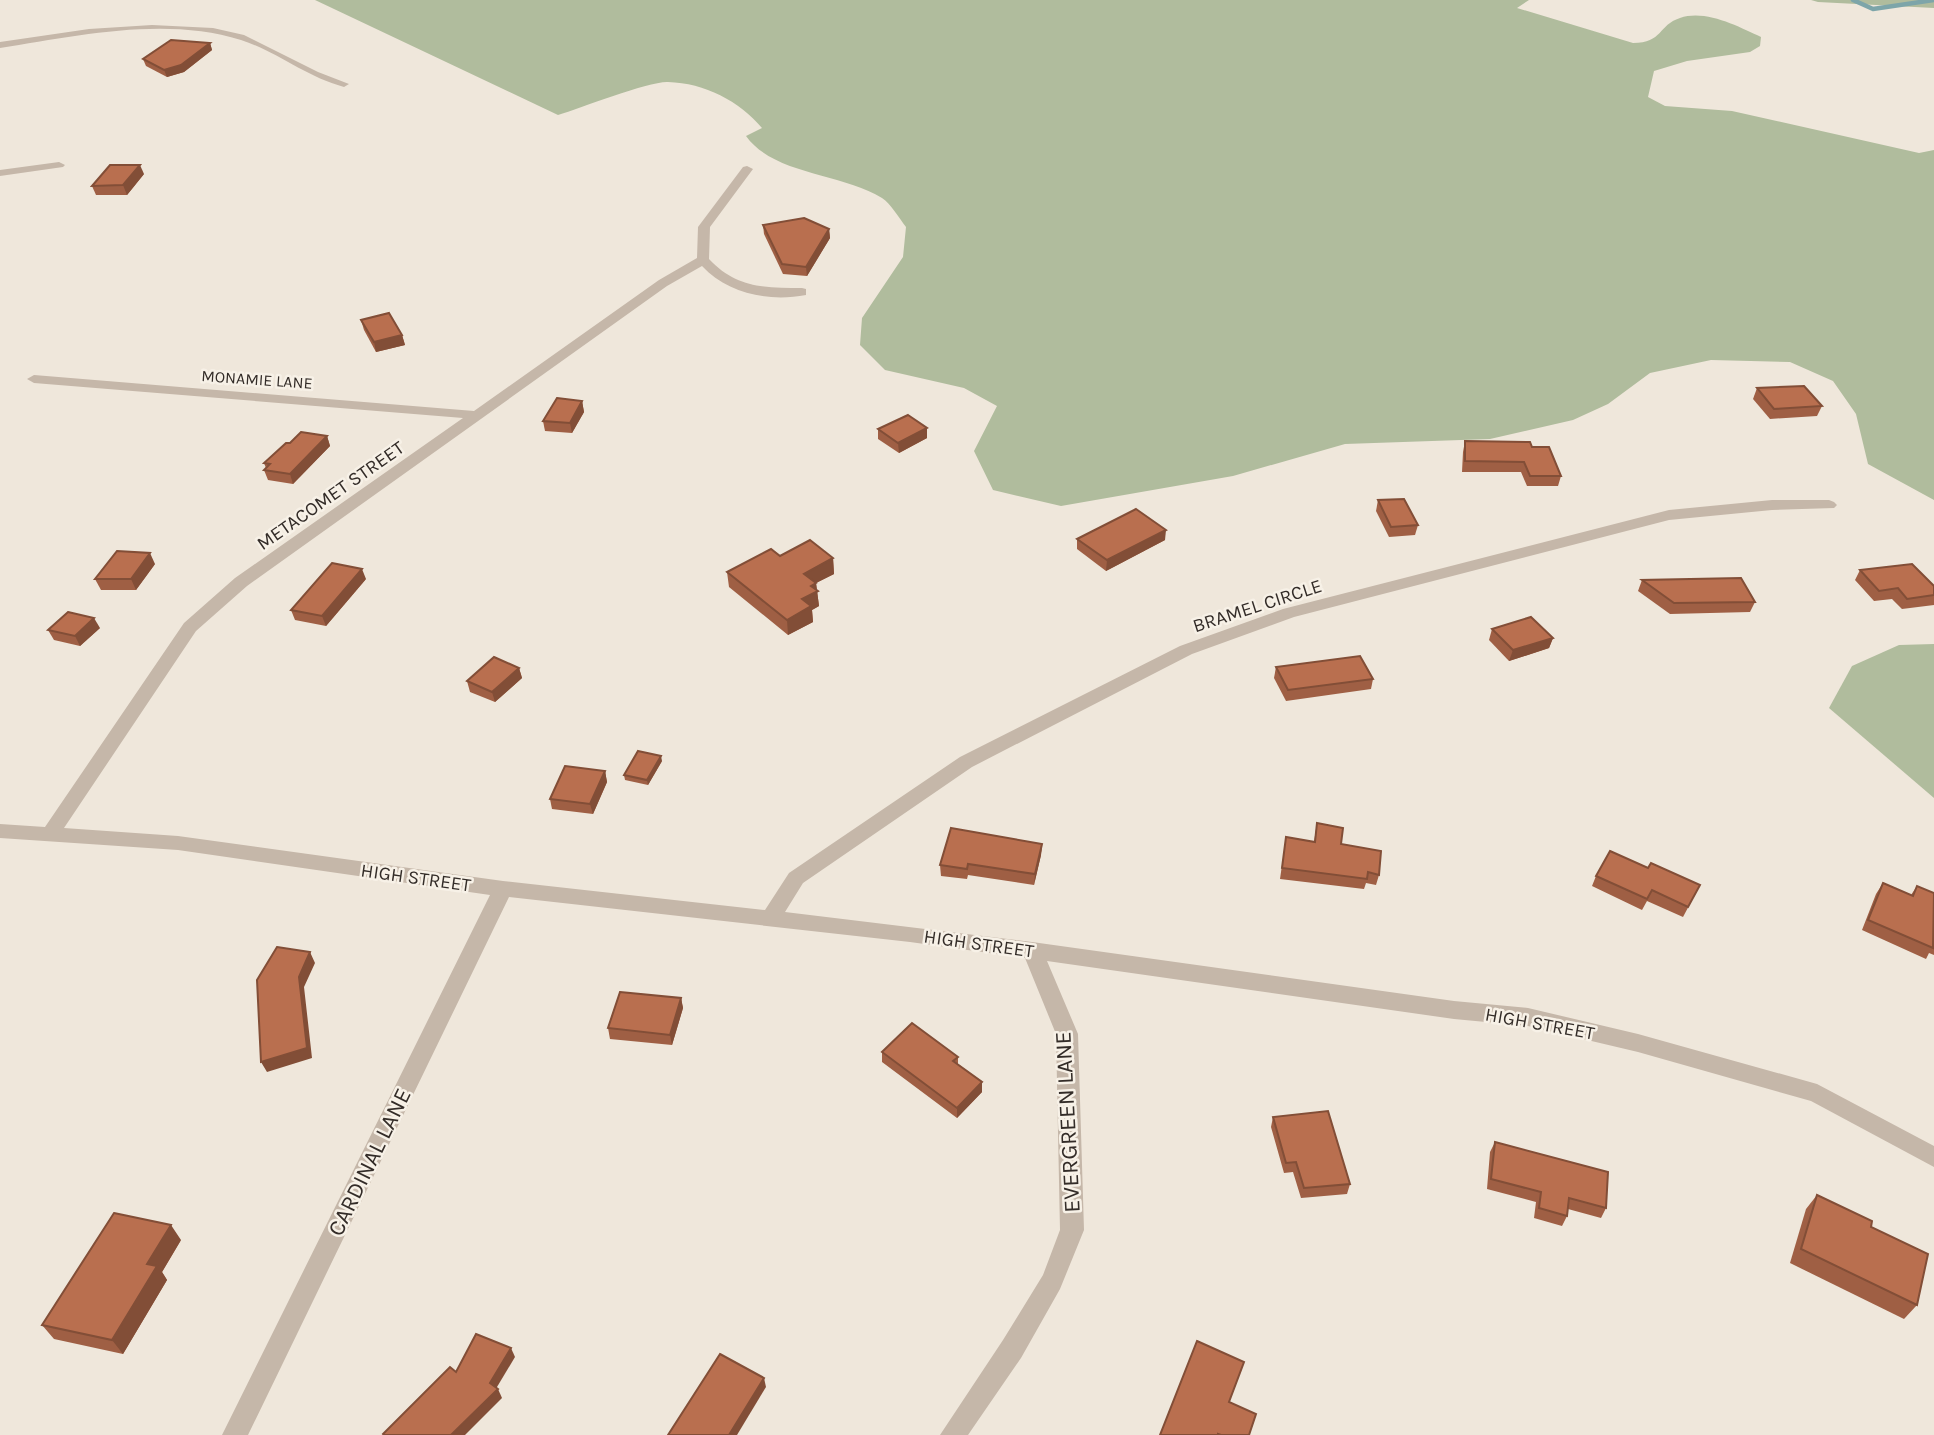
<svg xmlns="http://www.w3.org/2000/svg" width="1934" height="1435" font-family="Karla,sans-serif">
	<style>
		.green { fill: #b0bc9d }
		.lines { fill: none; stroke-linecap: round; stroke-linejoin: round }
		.stream { stroke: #7da5a9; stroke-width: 4.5 }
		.minor { fill: #c5b7a9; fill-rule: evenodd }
		.wall { fill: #9f5f44 }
		.shaded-wall { fill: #824e37 }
		.building { fill: #b96f4f; stroke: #824e37; stroke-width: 2 }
		.labels { text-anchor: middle; stroke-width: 5; stroke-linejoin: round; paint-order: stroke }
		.far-street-label { font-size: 16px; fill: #332c28; stroke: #f7f1e7 }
		.street-label { font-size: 19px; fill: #332c28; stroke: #f7f1e7 }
		.near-street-label { font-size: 23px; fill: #332c28; stroke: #f7f1e7 }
	</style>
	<rect width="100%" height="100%" fill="#efe7db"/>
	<g class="green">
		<path d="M 315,0 L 1529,0 L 1517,8 L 1633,43 C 1663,43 1658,25 1680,18 C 1706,9 1739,27 1761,37 L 1760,46 L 1750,52 L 1687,61 L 1654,71 L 1648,97 L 1665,106 L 1732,111 L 1919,153 L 1934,150 L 1934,500 L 1868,464 L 1856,414 L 1833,381 L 1790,362 L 1711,360 L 1650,373 L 1608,404 L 1573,420 L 1490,439 L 1345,444 L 1233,476 L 1061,506 L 993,490 L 974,451 L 997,406 L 964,388 L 885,370 L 860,345 L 862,318 L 903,257 L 906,227 C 899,218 891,204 882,198 C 842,173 774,175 746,136 L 762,128 C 739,101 705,83 668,82 C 649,81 581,108 558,115 Z"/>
		<polygon points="1811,0 1934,0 1934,8 1818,2"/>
		<polygon points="1934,644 1934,798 1829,708 1852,666 1899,645"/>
	</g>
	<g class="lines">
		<polyline class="stream" points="1853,0 1873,9 1934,0"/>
		<g class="minor">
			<path d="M 152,25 L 213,28 L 244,35 L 318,72 L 349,84 L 344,87 C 306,77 278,52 241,40 C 165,16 76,36 0,48 L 0,42 L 89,29 Z"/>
			<polygon points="59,162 65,165 63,167 0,176 0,170"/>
			<path d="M 747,166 L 753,169 L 710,227 L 709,259 C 736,288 765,288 802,288 L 806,289 L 806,295 C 769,302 728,294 702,266 L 667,286 L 247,586 L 196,631 L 64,828 L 178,836 L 503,881 L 765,910 L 789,873 L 960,757 L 1180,646 L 1283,609 L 1669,510 L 1772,500 L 1829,500 L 1834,502 L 1837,505 L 1834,508 L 1772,510 L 1669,520 L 1294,617 L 1192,654 L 972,767 L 803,883 L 785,912 L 1032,942 L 1454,1001 L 1528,1008 L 1638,1034 L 1817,1084 L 1934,1146 L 1934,1167 L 1811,1101 L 1638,1052 L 1528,1026 L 1454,1019 L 1047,961 L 1078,1034 L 1084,1230 L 1060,1289 L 1021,1358 L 968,1435 L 940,1435 L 1003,1340 L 1043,1275 L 1060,1230 L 1056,1034 L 1025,958 L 910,942 L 509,897 L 248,1435 L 222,1435 L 490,895 L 178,850 L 0,838 L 0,824 L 45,827 L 184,623 L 235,578 L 463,418 L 34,383 L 27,379 L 34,375 L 474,411 L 659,280 L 697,258 L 698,227 L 743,167 Z"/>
		</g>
	</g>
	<g class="wall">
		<polygon points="210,43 212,50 184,72 167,77 146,66 143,59"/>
		<polygon points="144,174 127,195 96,195 92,186"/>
		<polygon points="763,225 829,229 830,238 807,276 783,274 764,234"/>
		<polygon points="361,320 402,335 405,345 376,352 364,330"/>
		<polygon points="1757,388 1822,406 1817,416 1770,419 1753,399"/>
		<polygon points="582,401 584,412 572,433 545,431 543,421"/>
		<polygon points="878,429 927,438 899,453 878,439"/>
		<polygon points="327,436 330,446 293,484 268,480 264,470 266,468 264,463"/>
		<polygon points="1465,441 1532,447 1561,476 1558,486 1527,486 1521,472 1462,472 1463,452"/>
		<polygon points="1378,500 1418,525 1415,535 1389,537 1376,511"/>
		<polygon points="1077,539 1165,540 1106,571 1077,549"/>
		<polygon points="780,556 833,558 834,574 816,583 819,606 812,610 813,622 788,635 729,587 727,572"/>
		<polygon points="155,564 136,590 101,590 95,579"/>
		<polygon points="1860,570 1934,586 1934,605 1902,609 1892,599 1874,601 1855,580"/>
		<polygon points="366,579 326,626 295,620 291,610"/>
		<polygon points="1642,580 1755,602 1750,612 1670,614 1638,591"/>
		<polygon points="100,628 80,646 54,640 48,630"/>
		<polygon points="1492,629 1553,638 1549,648 1509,661 1489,640"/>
		<polygon points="1276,667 1373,679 1371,689 1286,701 1274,678"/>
		<polygon points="519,668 522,678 495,702 470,692 467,681"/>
		<polygon points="662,761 648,785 625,780 624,775"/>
		<polygon points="605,771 607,782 593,814 552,809 550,799"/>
		<polygon points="1317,823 1379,875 1376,885 1366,883 1364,889 1280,879 1286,837 1314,842"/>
		<polygon points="1042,844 1041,855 1034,885 968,875 967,879 941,876 940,865"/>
		<polygon points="1648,868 1700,885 1683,917 1647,901 1642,910 1592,886 1596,876"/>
		<polygon points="1883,883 1911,895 1917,886 1934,893 1934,955 1929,953 1926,959 1862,930 1876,894"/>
		<polygon points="681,998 683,1008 672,1045 610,1039 608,1028"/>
		<polygon points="882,1052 958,1057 958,1064 982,1082 982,1092 957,1118 882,1062"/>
		<polygon points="1273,1117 1350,1184 1347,1194 1301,1198 1293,1172 1284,1173 1271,1127"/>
		<polygon points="1495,1142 1606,1208 1601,1218 1568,1209 1567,1216 1562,1226 1534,1218 1536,1202 1487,1189 1490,1152"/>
		<polygon points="1817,1195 1917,1305 1904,1319 1790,1263 1806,1209"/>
		<polygon points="181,1240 162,1272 167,1280 123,1354 54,1339 42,1325"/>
	</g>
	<g class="shaded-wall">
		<polygon points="210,43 212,50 184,72 167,77 164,70"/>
		<polygon points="140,165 144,174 127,195 123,185"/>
		<polygon points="829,229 830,238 807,276 806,267"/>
		<polygon points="402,335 405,345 376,352 374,342"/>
		<polygon points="582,401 584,412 572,433 570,423"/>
		<polygon points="927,428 927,438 899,453 898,443"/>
		<polygon points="327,436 330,446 293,484 290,474"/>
		<polygon points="1166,530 1165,540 1106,571 1107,560"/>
		<polygon points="150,553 155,564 136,590 131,579"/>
		<polygon points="833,558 834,574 816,583 819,606 812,610 813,622 788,635 787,620 804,574"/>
		<polygon points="362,569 366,579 326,626 322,616"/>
		<polygon points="94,618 100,628 80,646 75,636"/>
		<polygon points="1553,638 1549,648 1509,661 1513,650"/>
		<polygon points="519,668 522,678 495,702 492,692"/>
		<polygon points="661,756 662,761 648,785 647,780"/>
		<polygon points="605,771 607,782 593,814 590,804"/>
		<polygon points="1042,844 1041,855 1034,885 1035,874"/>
		<polygon points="310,952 315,963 304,987 312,1058 267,1072 261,1062"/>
		<polygon points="681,998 683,1008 672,1045 670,1035"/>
		<polygon points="982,1082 982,1092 957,1118 957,1108"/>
		<polygon points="171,1225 181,1240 162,1272 167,1280 123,1354 112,1340 147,1264"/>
		<polygon points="511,1348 515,1357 494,1392 490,1383"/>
		<polygon points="764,1378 766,1387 737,1435 729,1435"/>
		<polygon points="498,1389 502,1398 465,1435 451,1435"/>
	</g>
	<g class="building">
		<polygon points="171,40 210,43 181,65 164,70 143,59"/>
		<polygon points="110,165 140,165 123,185 92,186"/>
		<polygon points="804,218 829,229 806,267 782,264 763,225"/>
		<polygon points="389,313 402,335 374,342 361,320"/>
		<polygon points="1804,386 1822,406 1774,409 1757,388"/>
		<polygon points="557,398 582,401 570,423 543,421"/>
		<polygon points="908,415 927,428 898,443 878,429"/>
		<polygon points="301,432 327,436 290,474 264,470 270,464 264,463 286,443 290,443"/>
		<polygon points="1465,441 1530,442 1532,447 1549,447 1561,476 1530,476 1524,462 1465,461"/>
		<polygon points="1404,499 1418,525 1391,527 1378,500"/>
		<polygon points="1136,509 1166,530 1107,560 1077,539"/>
		<polygon points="810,540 833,558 804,574 816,583 811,586 818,591 802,599 811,606 787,620 727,572 771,549 780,556"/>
		<polygon points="117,551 150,553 131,579 95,579"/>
		<polygon points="332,563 362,569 322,616 291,610"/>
		<polygon points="1912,564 1934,586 1934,595 1907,599 1898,588 1879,591 1860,570"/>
		<polygon points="1741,578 1755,602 1674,603 1642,580"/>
		<polygon points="68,612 94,618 75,636 48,630"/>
		<polygon points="1531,617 1553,638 1513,650 1492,629"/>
		<polygon points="1360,656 1373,679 1288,690 1276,667"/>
		<polygon points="494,657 519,668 492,692 467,681"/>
		<polygon points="638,751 661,756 647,780 624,775"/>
		<polygon points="565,766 605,771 590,804 550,799"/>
		<polygon points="1317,823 1343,828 1341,844 1381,851 1379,875 1368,872 1367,879 1282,868 1286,837 1315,842"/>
		<polygon points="951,828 1042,844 1035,874 968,864 967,869 940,865"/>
		<polygon points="1610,851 1648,868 1651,863 1700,885 1688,907 1652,890 1647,899 1596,876"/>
		<polygon points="1883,883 1913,896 1917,886 1934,893 1933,948 1868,920"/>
		<polygon points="277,947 310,952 299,977 307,1048 261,1062 257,980"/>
		<polygon points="620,992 681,998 670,1035 608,1028"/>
		<polygon points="912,1023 958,1057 953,1061 982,1082 957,1108 882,1052"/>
		<polygon points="1328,1111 1350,1184 1304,1188 1296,1162 1286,1163 1273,1117"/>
		<polygon points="1495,1142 1608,1172 1606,1208 1569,1198 1567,1216 1539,1208 1541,1192 1491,1179"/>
		<polygon points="1817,1195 1872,1221 1871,1227 1928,1254 1917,1305 1801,1249"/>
		<polygon points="114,1213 171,1225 147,1264 157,1266 112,1340 42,1325"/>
		<polygon points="476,1334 511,1348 490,1383 498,1389 451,1435 384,1435 383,1434 450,1367 456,1372"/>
		<polygon points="1197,1341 1244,1362 1229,1402 1256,1414 1249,1435 1221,1435 1218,1434 1218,1435 1160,1435"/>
		<polygon points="720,1354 764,1378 729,1435 668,1435"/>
	</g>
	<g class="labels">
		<g class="far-street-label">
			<text transform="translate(257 379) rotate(4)" y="6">MONAMIE LANE</text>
		</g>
		<g class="street-label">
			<text transform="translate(330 495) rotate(-35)" y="7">METACOMET STREET</text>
			<text transform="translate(1257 605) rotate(-18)" y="7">BRAMEL CIRCLE</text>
			<text transform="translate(416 877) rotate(8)" y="7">HIGH STREET</text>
			<text transform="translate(979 943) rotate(8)" y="7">HIGH STREET</text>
			<text transform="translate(1540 1023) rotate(10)" y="7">HIGH STREET</text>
		</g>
		<g class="near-street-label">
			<text transform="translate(1067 1122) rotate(-93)" y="8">EVERGREEN LANE</text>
			<text transform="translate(369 1162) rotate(-64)" y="8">CARDINAL LANE</text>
		</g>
	</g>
</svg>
